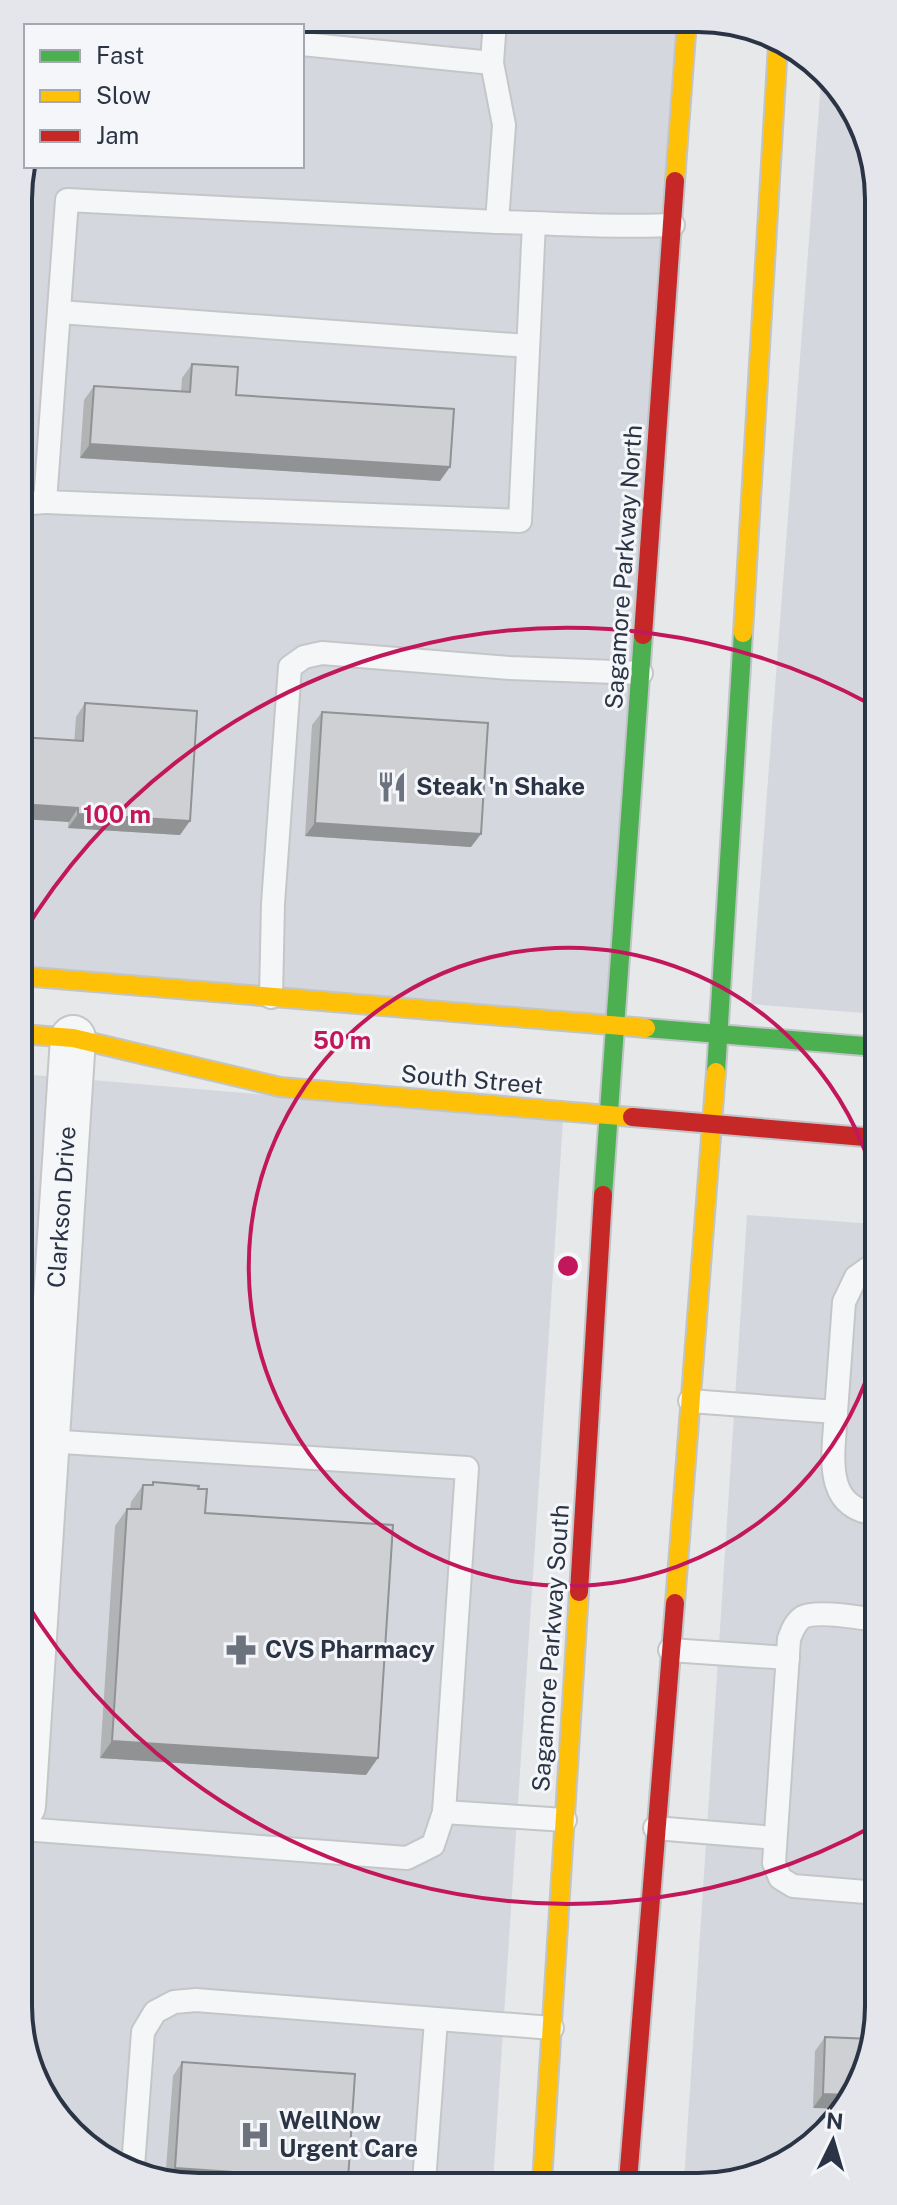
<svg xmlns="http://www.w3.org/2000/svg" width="897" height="2205" font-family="'Public Sans',sans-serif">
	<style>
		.built { fill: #d4d7dd }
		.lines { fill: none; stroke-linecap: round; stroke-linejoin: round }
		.lane-casing { stroke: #c4c6c8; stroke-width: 26 }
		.street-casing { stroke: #c4c6c8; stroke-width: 48 }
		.fast-casing { stroke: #c2c5c8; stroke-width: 22 }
		.slow-casing { stroke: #c2c5c8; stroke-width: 22 }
		.jam-casing { stroke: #c2c5c8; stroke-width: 22 }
		.lane { stroke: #f5f6f7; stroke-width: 22 }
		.street { stroke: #f5f6f7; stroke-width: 44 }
		.fast { stroke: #4caf50; stroke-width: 18 }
		.slow { stroke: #ffc107; stroke-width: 18 }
		.jam { stroke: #c62828; stroke-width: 18 }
		.wall { fill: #b1b3b5 }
		.shaded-wall { fill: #909294 }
		.building { fill: #ced0d3; stroke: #909294; stroke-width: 2 }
		.ring { fill: none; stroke: #c2185b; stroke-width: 4 }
		.labels { text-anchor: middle; stroke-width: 6; stroke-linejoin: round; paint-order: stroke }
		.street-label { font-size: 24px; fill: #2b3445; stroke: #f4f6f9 }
		.poi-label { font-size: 24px; font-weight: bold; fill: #2b3445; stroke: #f4f6f9; text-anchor: start }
		.rim { fill: none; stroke: #2b3445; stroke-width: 4 }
		.centre { fill: #c2185b; stroke: #f4f6f9; stroke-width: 4 }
		.ring-label { font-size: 24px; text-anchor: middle; font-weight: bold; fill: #c2185b; stroke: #f4f6f9; stroke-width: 6; stroke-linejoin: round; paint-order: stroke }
	</style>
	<rect width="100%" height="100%" fill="#e6e8ea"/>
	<g class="built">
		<polygon points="199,18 686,21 614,1027 21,976 18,186 26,158 26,166 302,166 302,26 158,26"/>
		<polygon points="822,68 826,71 873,152 876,1014 751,1004"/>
		<polygon points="21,1074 563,1120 493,2182 164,2184 71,2134 24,2053"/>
		<polygon points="747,1215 876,1224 879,2018 841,2117 745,2181 684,2181"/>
	</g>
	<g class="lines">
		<g class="lane-casing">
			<g id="lane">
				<polyline points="302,44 492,63 495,20"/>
				<polyline points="492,63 504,125 497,222"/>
				<path d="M 534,223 L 520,521 L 45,502 L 67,200 L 497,222 C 556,223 614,228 673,225"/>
				<polyline points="59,312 528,346"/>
				<polyline points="19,504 45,502"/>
				<polyline points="271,997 273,904 290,667 304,657 322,653 510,668 641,673"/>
				<polyline points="690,1401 836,1412 844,1302 856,1277 876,1263"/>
				<path d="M 836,1412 C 834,1453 821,1508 877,1514"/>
				<polyline points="47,1441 467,1468 444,1812 565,1820"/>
				<path d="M 877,1620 C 861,1618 817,1610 803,1617 C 795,1622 792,1631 789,1639 L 774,1863 L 780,1878 L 793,1886 L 878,1893"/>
				<polyline points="670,1650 788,1658"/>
				<polyline points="655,1828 775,1838"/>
				<polyline points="23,1829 407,1858 433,1845 444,1812"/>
				<polyline points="133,2167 143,2032 155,2012 174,2002 196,2000 552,2028"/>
				<polyline points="424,2182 436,2020"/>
			</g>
		</g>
		<g class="street-casing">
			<polyline id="street" points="23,1806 73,1038"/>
		</g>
		<g class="fast-casing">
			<g id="fast">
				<polyline points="646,1028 876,1047"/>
				<polyline points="716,1072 743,633"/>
				<polyline points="603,1195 643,635"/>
			</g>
		</g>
		<g class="slow-casing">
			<g id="slow">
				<polyline points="675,181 687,21"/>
				<polyline points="743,633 778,45"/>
				<polyline points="21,976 646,1028"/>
				<polyline points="21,1034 73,1038 280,1087 632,1117"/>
				<polyline points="675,1603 716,1072"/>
				<polyline points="542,2182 579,1592"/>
			</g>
		</g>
		<g class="jam-casing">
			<g id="jam">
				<polyline points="643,635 675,181"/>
				<polyline points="632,1117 876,1138"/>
				<polyline points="579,1592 603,1195"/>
				<polyline points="628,2181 675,1603"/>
			</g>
		</g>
		<use href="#lane" class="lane"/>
		<use href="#street" class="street"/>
		<use href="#fast" class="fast"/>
		<use href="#slow" class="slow"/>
		<use href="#jam" class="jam"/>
	</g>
	<g class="wall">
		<polygon points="192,364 236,395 440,481 80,458 84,400 94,386 181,391 182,378"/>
		<polygon points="85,703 180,835 68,828 76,717"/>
		<polygon points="322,712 471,847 305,836 312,725"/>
		<polygon points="153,1482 198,1489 205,1513 366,1775 100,1758 115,1526 127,1509 130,1509 131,1502 143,1485 151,1485"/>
		<polygon points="825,2037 871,2039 813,2108 815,2051"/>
		<polygon points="182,2062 346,2183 185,2184 165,2182 173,2076"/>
	</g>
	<g class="shaded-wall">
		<polygon points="90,444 450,467 440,481 80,458"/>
		<polygon points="20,804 78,808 69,822 20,819"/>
		<polygon points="78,814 190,821 180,835 68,828"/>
		<polygon points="315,823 481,834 471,847 305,836"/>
		<polygon points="112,1741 378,1758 366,1775 100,1758"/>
		<polygon points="823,2094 850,2095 844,2109 813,2108"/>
		<polygon points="175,2168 348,2180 346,2183 185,2184 165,2182"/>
	</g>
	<g class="building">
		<polygon points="192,364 238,367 236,395 454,409 450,467 90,444 94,386 190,392"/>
		<polygon points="85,703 197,711 190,821 78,814 78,808 20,804 20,737 83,741"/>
		<polygon points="322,712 488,723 481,834 315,823"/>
		<polygon points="21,1070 29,1071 22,1149 21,1149"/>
		<polygon points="153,1482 199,1486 198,1489 207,1489 205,1513 393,1525 378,1758 112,1741 127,1509 141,1509 143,1485 153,1485"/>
		<polygon points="825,2037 871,2039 850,2095 823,2094"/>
		<polygon points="182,2062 355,2074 348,2180 175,2168"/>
	</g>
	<g class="ring">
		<path d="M876 1349A319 319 0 1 1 875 1181"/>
		<path d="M877 1824A638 638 0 0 1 24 1599M21 937A638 638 0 0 1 872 705"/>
	</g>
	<defs>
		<g id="restaurant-bare" transform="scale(2.4)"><path d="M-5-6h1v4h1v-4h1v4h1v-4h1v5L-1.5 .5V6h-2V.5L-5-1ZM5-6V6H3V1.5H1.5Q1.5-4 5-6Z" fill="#6c737f" stroke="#f4f6f9" stroke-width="2.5" paint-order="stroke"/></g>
		<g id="pharmacy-bare" transform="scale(2.4)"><path d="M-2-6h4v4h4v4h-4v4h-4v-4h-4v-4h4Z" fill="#6c737f" stroke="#f4f6f9" stroke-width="2.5" paint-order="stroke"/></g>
		<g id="hospital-bare" transform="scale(2.4)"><path d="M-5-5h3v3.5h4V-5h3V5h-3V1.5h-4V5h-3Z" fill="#6c737f" stroke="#f4f6f9" stroke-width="2.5" paint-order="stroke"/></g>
	</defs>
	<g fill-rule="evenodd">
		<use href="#restaurant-bare" x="392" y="787"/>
		<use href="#pharmacy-bare" x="241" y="1650"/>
		<use href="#hospital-bare" x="255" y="2135"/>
	</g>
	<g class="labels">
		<g class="street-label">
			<text transform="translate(624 567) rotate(-86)" y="8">Sagamore Parkway North</text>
			<text transform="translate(472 1080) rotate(5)" y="8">South Street</text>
			<text transform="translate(62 1207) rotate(-86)" y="8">Clarkson Drive</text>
			<text transform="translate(551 1648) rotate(-86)" y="8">Sagamore Parkway South</text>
		</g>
		<g class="poi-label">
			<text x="416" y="795">Steak 'n Shake</text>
			<text x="265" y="1658">CVS Pharmacy</text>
			<text x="279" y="2129">WellNow<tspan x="279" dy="28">Urgent Care</tspan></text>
		</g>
	</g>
	<path d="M0 0H897V2205H0ZM199 32H698A167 167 0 0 1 865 199V2006A167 167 0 0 1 698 2173H199A167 167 0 0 1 32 2006V199A167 167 0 0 1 199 32Z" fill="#e4e6eb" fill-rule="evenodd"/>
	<path class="rim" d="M199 32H698A167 167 0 0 1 865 199V2006A167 167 0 0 1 698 2173H199A167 167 0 0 1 32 2006V199A167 167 0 0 1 199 32Z"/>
	<circle cx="568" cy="1266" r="12" class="centre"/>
	<g class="ring-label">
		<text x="117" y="823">100 m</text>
		<text x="342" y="1049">50 m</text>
	</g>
	<rect x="24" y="24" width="280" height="144" fill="#f4f6f9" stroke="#a4a8b1" stroke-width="2"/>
	<rect x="40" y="50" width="40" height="12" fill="#4caf50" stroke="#a4a8b1" stroke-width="2"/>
	<text x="96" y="64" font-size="24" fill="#2b3445">Fast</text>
	<rect x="40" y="90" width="40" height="12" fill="#ffc107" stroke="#a4a8b1" stroke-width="2"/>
	<text x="96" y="104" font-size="24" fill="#2b3445">Slow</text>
	<rect x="40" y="130" width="40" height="12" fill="#c62828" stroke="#a4a8b1" stroke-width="2"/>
	<text x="96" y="144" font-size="24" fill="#2b3445">Jam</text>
	<g transform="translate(833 2141) rotate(5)" stroke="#f4f6f9" stroke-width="6" paint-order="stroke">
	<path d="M0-6L14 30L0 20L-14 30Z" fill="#2b3445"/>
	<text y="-12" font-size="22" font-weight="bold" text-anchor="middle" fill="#2b3445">N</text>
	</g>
</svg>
